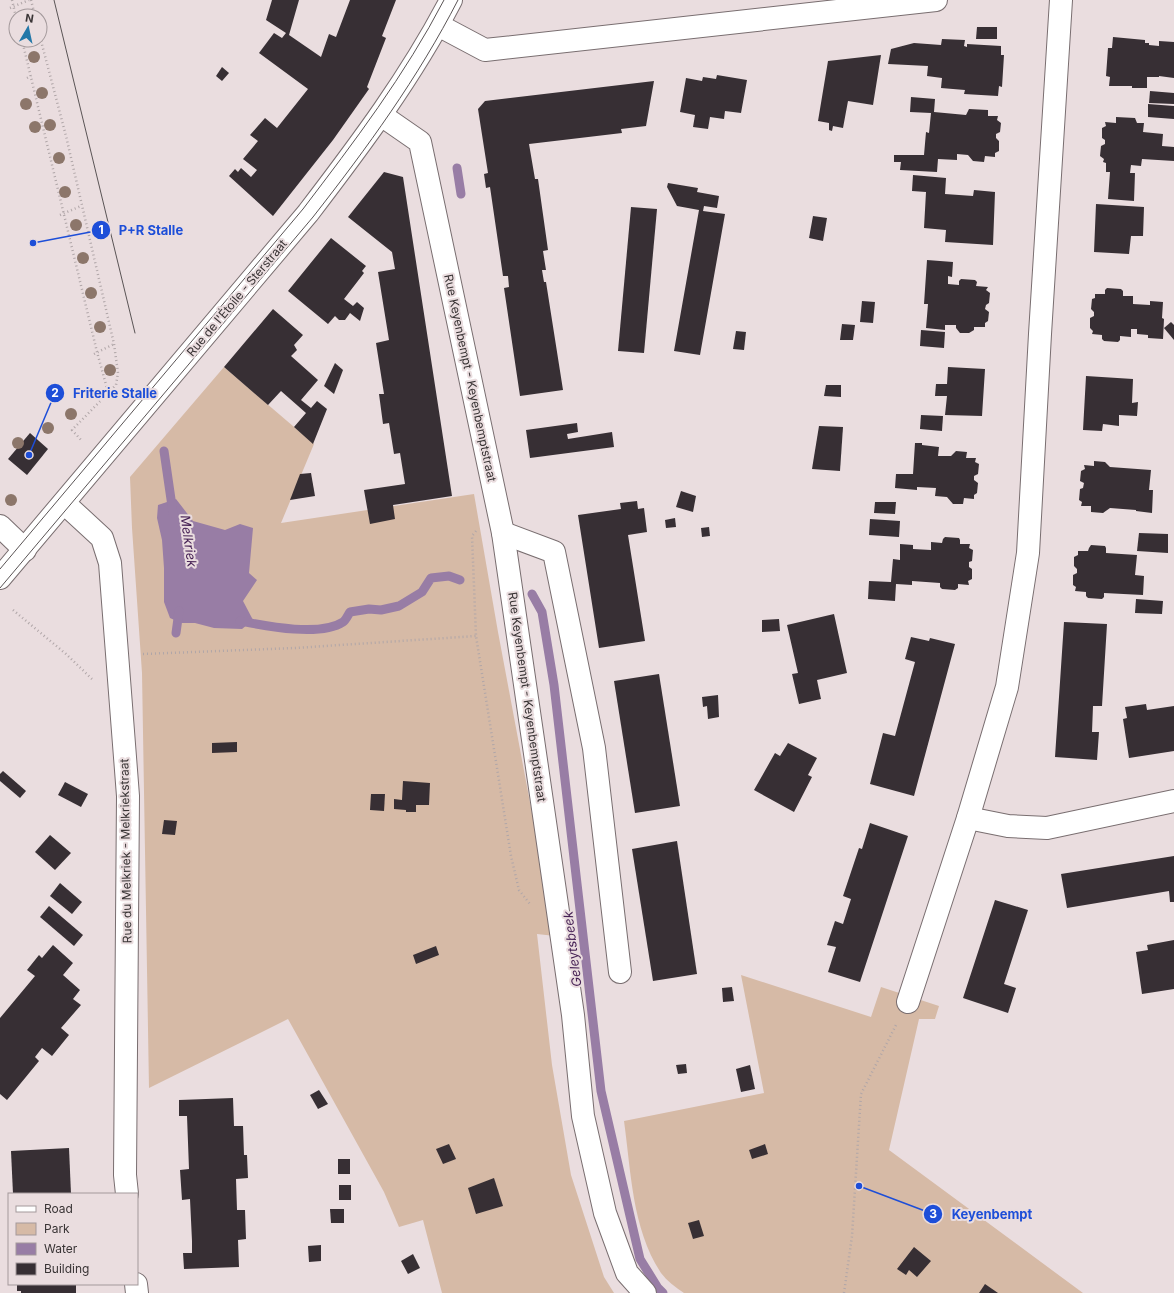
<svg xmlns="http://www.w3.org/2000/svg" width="1174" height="1293" font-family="Inter,sans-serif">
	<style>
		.green { fill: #d6baa6 }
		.water { fill: #987da5 }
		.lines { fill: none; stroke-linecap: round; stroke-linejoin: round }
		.stream { stroke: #987da5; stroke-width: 9 }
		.building { fill: #372f34 }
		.minor-casing { stroke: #796e70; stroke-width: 24 }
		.path { stroke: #b0a6a8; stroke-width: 2.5; stroke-dasharray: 1 3; stroke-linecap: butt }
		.minor { stroke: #fff; stroke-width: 22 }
		.tram { stroke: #5a5455; stroke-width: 1 }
		.tree { fill: #8c766a }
		.labels { text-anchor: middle; stroke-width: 4; stroke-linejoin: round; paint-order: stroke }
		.street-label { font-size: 12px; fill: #393435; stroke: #eadddf }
		.water-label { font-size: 13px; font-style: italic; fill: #452054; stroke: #eadddf }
		.leader { fill: none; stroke: #1d4ed8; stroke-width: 1.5 }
		.callout-dot { fill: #1d4ed8; stroke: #eadddf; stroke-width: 1.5 }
		.mark-label { font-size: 12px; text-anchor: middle; font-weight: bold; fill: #fff }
		.callout-label { font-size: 13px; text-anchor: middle; font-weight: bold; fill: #1d4ed8; stroke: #eadddf; stroke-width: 4; stroke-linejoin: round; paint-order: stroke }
	</style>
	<rect width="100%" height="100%" fill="#eadddf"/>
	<g class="green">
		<polygon points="224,367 314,444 281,523 474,494 498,632 555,936 537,934 552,1065 571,1175 604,1277 614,1293 442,1293 423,1220 399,1227 384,1192 288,1019 149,1088 142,673 132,528 130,477"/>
		<path d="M 741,975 L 871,1017 L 881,987 L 939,1006 L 935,1019 L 919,1019 L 889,1150 L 1083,1293 L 684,1293 C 675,1287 667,1281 661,1273 C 632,1229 631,1171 624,1121 L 764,1093 Z"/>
	</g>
	<polygon class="water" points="176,499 193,521 225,530 240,524 253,528 249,573 257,580 243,601 253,620 242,629 214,628 195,623 181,623 170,618 164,602 164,568 162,540 157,518 158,505"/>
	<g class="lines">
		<g class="stream">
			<polyline points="457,168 461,194"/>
			<polyline points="164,451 173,513"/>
			<polyline points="532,594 542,612 554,685 601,1091 640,1259 658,1288 663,1293"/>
			<path d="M 240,621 C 266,626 320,637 343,622 C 346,620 348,615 350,612 L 369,609 L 381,610 L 399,606 L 422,592 L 431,578 L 449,576 L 460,580"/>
			<polyline points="176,633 179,611"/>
		</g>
	</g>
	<g class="building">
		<polygon points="272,0 299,0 289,35 321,57 329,34 336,37 350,0 396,0 382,36 386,38 367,87 369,89 333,140 273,216 229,176 235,169 238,172 241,168 251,177 257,170 243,159 258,141 250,135 265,118 277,128 308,89 259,53 274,33 282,38 286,33 266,20"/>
		<polygon points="977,27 997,27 997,39 976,39"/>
		<polygon points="1113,37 1145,40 1145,43 1149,43 1149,45 1159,46 1159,41 1174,42 1174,78 1159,76 1159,77 1147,77 1147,88 1132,88 1132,86 1109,86 1110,77 1106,76 1108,48 1112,48"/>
		<polygon points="942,39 965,40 964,46 967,47 967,44 1001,46 1001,55 1004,55 1002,87 999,86 998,96 964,94 965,90 941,88 942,78 927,76 928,66 888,64 891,49 914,43 941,45"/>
		<polygon points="881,55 873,105 848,101 843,128 833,126 832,131 829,130 829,123 818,121 828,61"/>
		<polygon points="222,67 229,73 222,81 216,76"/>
		<polygon points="717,75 747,80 741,113 725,111 724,119 710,117 708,129 693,127 695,115 680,112 686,78 702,81 703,77 716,79"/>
		<polygon points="654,81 646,126 621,129 622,133 529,144 535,179 538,179 548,250 543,251 546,270 542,270 544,282 546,282 563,390 520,396 504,288 509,287 508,276 503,276 490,187 486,188 484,174 488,173 478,109 485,101"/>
		<polygon points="1150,91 1174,93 1174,104 1149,103"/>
		<polygon points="911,97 935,99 934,112 966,115 969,109 988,110 988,116 998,116 997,120 1001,123 1000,132 996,134 996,138 999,141 999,151 995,153 995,157 985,156 984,162 973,161 968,155 957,154 957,160 938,159 937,172 900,170 901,162 894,162 894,155 924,155 926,132 929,133 931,113 910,112"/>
		<polygon points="1148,104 1174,106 1174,119 1148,117"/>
		<polygon points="1116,117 1135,118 1137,123 1144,123 1143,132 1163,134 1162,146 1174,147 1174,161 1142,159 1141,166 1131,165 1130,173 1135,173 1134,201 1108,199 1110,172 1106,172 1106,163 1103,162 1104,159 1100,156 1101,146 1105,144 1105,140 1102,138 1102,128 1106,126 1105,122 1116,123"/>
		<polygon points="384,172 403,177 452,496 393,505 395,519 370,524 364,490 405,484 400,453 394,454 389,423 383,424 379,394 384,394 376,343 389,340 378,272 395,269 392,252 348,217"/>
		<polygon points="913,175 946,178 945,194 973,196 974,190 995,192 993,245 945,242 946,230 924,228 926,192 912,191"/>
		<polygon points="668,183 698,188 697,192 719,196 717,208 704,206 703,211 725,214 700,355 674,351 699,210 677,206 667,187"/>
		<polygon points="1096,204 1144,207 1143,236 1131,236 1129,254 1094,252"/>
		<polygon points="631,207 657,209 644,353 618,351"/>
		<polygon points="813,216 827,218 823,241 809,238"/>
		<polygon points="331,238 366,266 362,271 364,273 344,299 353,306 357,302 364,308 360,321 350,313 345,320 339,320 335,316 328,324 288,291"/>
		<polygon points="927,260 953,262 952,277 948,276 948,284 959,285 959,281 961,279 975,280 977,282 976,286 988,287 986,290 990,293 989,303 986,305 985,309 989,312 988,321 985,323 985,327 974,327 974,330 969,333 960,333 956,328 956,325 945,325 945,330 926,328 928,304 924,304"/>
		<polygon points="1107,288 1121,289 1123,291 1123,296 1133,296 1133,304 1150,305 1150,301 1163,302 1162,318 1164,319 1163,339 1148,338 1148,335 1137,334 1137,329 1131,329 1131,337 1120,336 1120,340 1118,342 1104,341 1102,339 1102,335 1092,334 1093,331 1090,328 1090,318 1094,316 1094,312 1091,309 1092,299 1095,298 1095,294 1105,294 1105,290"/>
		<polygon points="862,301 875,302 873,323 860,322"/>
		<polygon points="273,309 303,335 294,345 297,350 291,356 318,380 301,400 311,408 317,401 327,409 313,444 294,427 306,413 281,391 268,405 224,367"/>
		<polygon points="1171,322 1174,325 1174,340 1164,328"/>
		<polygon points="842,324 855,325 853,340 840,340"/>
		<polygon points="921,330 945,332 944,348 920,346"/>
		<polygon points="736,331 746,332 744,350 733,349"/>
		<polygon points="335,363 343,370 334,394 324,386"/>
		<polygon points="948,367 985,369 982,416 945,415 947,396 935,396 936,384 947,384"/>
		<polygon points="1086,376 1133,379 1132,403 1138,402 1137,416 1119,415 1119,426 1103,424 1102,431 1083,430"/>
		<polygon points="826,385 841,385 841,397 824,396"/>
		<polygon points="921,415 943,416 942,431 920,429"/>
		<polygon points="577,423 578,432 567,434 568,439 612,432 614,447 530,458 526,430"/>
		<polygon points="819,426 843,427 840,471 812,469"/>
		<polygon points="30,433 48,449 27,475 8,459"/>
		<polygon points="915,443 922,443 922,445 939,447 938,456 951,456 956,451 967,452 966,458 976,458 975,462 979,464 978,474 974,476 974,480 978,483 977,493 974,495 974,499 964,498 963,504 953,504 947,497 935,496 936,488 917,487 917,490 895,488 896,474 913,474"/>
		<polygon points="1094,461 1105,462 1110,467 1151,470 1149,490 1153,490 1152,513 1136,511 1136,510 1110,508 1103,513 1091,512 1091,506 1081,506 1082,502 1079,500 1080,489 1083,488 1084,483 1080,481 1081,471 1085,469 1084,465 1094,466"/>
		<polygon points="311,473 315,496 290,500 300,474"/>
		<polygon points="681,491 696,496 693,512 676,507"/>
		<polygon points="637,501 638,509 644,508 647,532 628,535 645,641 599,648 578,515 621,509 620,503"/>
		<polygon points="875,502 896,502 895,514 874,513"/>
		<polygon points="675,518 676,527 666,528 665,520"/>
		<polygon points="870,519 900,521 899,537 869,535"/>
		<polygon points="709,527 710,536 702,537 701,528"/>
		<polygon points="1139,533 1168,534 1168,553 1137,551"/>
		<polygon points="945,537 959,538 960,540 960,544 970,544 969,548 973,550 972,561 969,562 969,567 972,569 972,579 968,581 969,585 958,584 958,588 955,590 942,589 940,587 940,583 912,581 912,585 896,584 895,601 868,599 869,581 891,582 893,559 900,560 900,544 913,545 913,549 931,550 931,542 942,543 943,539"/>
		<polygon points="1091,545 1105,546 1106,548 1106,553 1137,555 1135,575 1144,576 1143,595 1104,593 1104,597 1102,599 1088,598 1086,596 1086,592 1075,591 1076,587 1073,585 1073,575 1077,573 1077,569 1074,566 1074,557 1078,555 1078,551 1088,551 1089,548"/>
		<polygon points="1136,599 1163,601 1162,614 1135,613"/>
		<polygon points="834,614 847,673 817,680 821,699 799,704 792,674 798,673 787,625"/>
		<polygon points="779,619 780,631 762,632 762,620"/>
		<polygon points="1064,622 1107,624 1102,706 1093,706 1092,732 1099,732 1097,760 1055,757"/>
		<polygon points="911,637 929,641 930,638 955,644 914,796 870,784 883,733 895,736 915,662 905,659"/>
		<polygon points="659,674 680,806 635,813 614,681"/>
		<polygon points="718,695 719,717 708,719 707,706 703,707 702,697"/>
		<polygon points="1146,704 1147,710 1174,706 1174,751 1129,758 1123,719 1127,718 1125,707"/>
		<polygon points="237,742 237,752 212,753 212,743"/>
		<polygon points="788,743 817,758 808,775 812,777 794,812 754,790 775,753 780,756"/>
		<polygon points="3,771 26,791 20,798 0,781 0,774"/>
		<polygon points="403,781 430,783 429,805 416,805 416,812 406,812 406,810 394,809 394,799 402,800"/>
		<polygon points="65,782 88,794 81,807 58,795"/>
		<polygon points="371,794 385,794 384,811 370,810"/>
		<polygon points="164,820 177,821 175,835 162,834"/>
		<polygon points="870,823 908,836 860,982 828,972 836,947 827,945 835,921 843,924 851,899 843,896 859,848 862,849"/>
		<polygon points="50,835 71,853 55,870 35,852"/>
		<polygon points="677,841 697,974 653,981 632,849"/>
		<polygon points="1174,856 1174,902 1170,902 1169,891 1067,908 1061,874"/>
		<polygon points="60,883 82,902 72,914 50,896"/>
		<polygon points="995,900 1028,910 1004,984 1016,988 1008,1013 963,998"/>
		<polygon points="49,906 83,935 74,946 40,917"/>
		<polygon points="1174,940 1174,989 1142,994 1136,952 1148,950 1147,945"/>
		<polygon points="53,945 73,963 63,975 80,990 73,999 81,1005 61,1028 69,1035 52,1056 42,1048 35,1057 39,1061 7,1100 0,1094 0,1018 35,976 27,970 39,955 42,958"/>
		<polygon points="436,946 439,955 416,964 413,955"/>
		<polygon points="732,987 734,1001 723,1002 722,988"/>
		<polygon points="686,1064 687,1073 678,1074 676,1065"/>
		<polygon points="750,1065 755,1089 741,1092 736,1069"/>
		<polygon points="319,1090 328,1104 318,1109 310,1095"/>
		<polygon points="233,1098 234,1126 243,1126 244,1155 247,1155 248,1178 236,1179 237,1210 245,1210 246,1239 238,1240 239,1267 184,1269 183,1253 192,1253 192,1241 190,1199 182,1200 180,1170 189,1169 187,1116 179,1116 179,1100"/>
		<polygon points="449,1144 456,1159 443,1164 436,1149"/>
		<polygon points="765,1144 768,1154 752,1159 749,1150"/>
		<polygon points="69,1148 71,1194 13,1194 11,1151"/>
		<rect x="338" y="1159" width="12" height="15"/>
		<polygon points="494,1178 503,1206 476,1214 468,1188"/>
		<rect x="339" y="1185" width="12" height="15"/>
		<polygon points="330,1209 344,1209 344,1223 331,1223"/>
		<polygon points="699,1220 704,1236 693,1239 688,1223"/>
		<polygon points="321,1245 321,1261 309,1262 308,1246"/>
		<polygon points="914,1247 931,1261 917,1277 909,1270 906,1275 897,1269"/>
		<polygon points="413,1254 420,1268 408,1274 401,1261"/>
		<polygon points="17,1284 76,1284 76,1293 21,1293 21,1291 17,1291"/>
		<polygon points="985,1284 998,1293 979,1293"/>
	</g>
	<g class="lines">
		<g class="minor-casing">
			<g id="minor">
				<polyline points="438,25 485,50 936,0"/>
				<polyline points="381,115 420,142 503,533 573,1015 583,1116 605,1213 627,1273 645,1293"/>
				<polyline points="64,503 102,538 110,563 128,796 125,1175 127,1194"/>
				<polyline points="0,526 25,550"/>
				<polyline points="503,533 554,552 594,748 620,972"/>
				<path d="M 0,578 L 308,213 C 360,145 411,77 451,0"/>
				<polyline points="968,818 1008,826 1047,828 1174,801"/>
				<polyline points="908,1002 968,818 1007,687 1028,553 1040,334 1061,0"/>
				<polyline points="136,1284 137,1293"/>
			</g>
		</g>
		<g class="path">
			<polyline points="12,0 16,17"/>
			<polyline points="31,0 35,16"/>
			<polyline points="10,8 29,0"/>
			<polyline points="40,37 66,136 114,344 118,373 116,385 72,430 82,441"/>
			<polyline points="22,40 97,352 108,392"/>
			<polyline points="27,78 31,76"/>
			<polyline points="60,215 81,206"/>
			<polyline points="94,354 114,344"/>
			<polyline points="476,531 472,536 476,636 511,856 519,890 530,904"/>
			<polyline points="13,610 66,654 92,679"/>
			<polyline points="143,654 295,648 476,636"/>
			<polyline points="844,1293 852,1236 861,1094 896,1025"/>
		</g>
		<use href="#minor" class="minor"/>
		<g class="tram">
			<polyline points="54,0 135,333"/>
			<path d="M 0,569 L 303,209 C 354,142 405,75 444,0"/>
			<path d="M 0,588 L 313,217 C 367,148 418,78 458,0"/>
		</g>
	</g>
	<g class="tree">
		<circle cx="34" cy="57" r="6"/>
		<circle cx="42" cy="93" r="6"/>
		<circle cx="26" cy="104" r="6"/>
		<circle cx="50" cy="125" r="6"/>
		<circle cx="35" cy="127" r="6"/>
		<circle cx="59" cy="158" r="6"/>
		<circle cx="65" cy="192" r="6"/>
		<circle cx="76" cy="225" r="6"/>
		<circle cx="83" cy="258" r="6"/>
		<circle cx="91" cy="293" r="6"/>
		<circle cx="100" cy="327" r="6"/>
		<circle cx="110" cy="370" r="6"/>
		<circle cx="71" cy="414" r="6"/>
		<circle cx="48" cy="428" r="6"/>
		<circle cx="18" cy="443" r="6"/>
		<circle cx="11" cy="500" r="6"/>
	</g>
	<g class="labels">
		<g class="street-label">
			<text transform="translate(237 298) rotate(-50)" y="4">Rue de l'Étoile - Sterstraat</text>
			<text transform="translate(470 378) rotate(78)" y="4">Rue Keyenbempt - Keyenbemptstraat</text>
			<text transform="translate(527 697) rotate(82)" y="4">Rue Keyenbempt - Keyenbemptstraat</text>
			<text transform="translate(126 851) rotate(-91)" y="4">Rue du Melkriek - Melkriekstraat</text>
		</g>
		<g class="water-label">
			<text transform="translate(189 541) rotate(82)" y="5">Melkriek</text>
			<text transform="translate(572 949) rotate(-97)" y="5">Geleytsbeek</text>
		</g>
	</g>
	<path class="leader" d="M33 243L101 230M29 455L55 393M859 1186L933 1214"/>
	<g class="callout-dot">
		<circle cx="33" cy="243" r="4"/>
		<circle cx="29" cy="455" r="4"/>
		<circle cx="859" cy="1186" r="4"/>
		<circle cx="101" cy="230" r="10"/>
		<circle cx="55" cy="393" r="10"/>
		<circle cx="933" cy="1214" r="10"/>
	</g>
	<g class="mark-label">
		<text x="101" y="234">1</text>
		<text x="55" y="397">2</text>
		<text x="933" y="1218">3</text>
	</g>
	<g class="callout-label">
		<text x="151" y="235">P+R Stalle</text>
		<text x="115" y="398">Friterie Stalle</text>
		<text x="992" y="1219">Keyenbempt</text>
	</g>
	<rect x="8" y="1193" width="130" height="92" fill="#eadddf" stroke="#a3999b"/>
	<rect x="16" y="1206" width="20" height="6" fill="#ffffff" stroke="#a3999b"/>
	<text x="44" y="1213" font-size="12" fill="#393435">Road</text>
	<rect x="16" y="1223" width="20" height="12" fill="#d6baa6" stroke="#a3999b"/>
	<text x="44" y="1233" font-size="12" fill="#393435">Park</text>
	<rect x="16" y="1243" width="20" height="12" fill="#987da5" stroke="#a3999b"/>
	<text x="44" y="1253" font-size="12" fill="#393435">Water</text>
	<rect x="16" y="1263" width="20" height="12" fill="#372f34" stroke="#a3999b"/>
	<text x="44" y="1273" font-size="12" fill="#393435">Building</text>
	<g transform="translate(28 28) rotate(9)"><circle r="19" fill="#eadddf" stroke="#a3999b"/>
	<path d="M0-3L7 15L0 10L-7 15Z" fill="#2478a8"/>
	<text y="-6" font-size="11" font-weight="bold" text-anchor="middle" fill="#393435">N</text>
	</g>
</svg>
